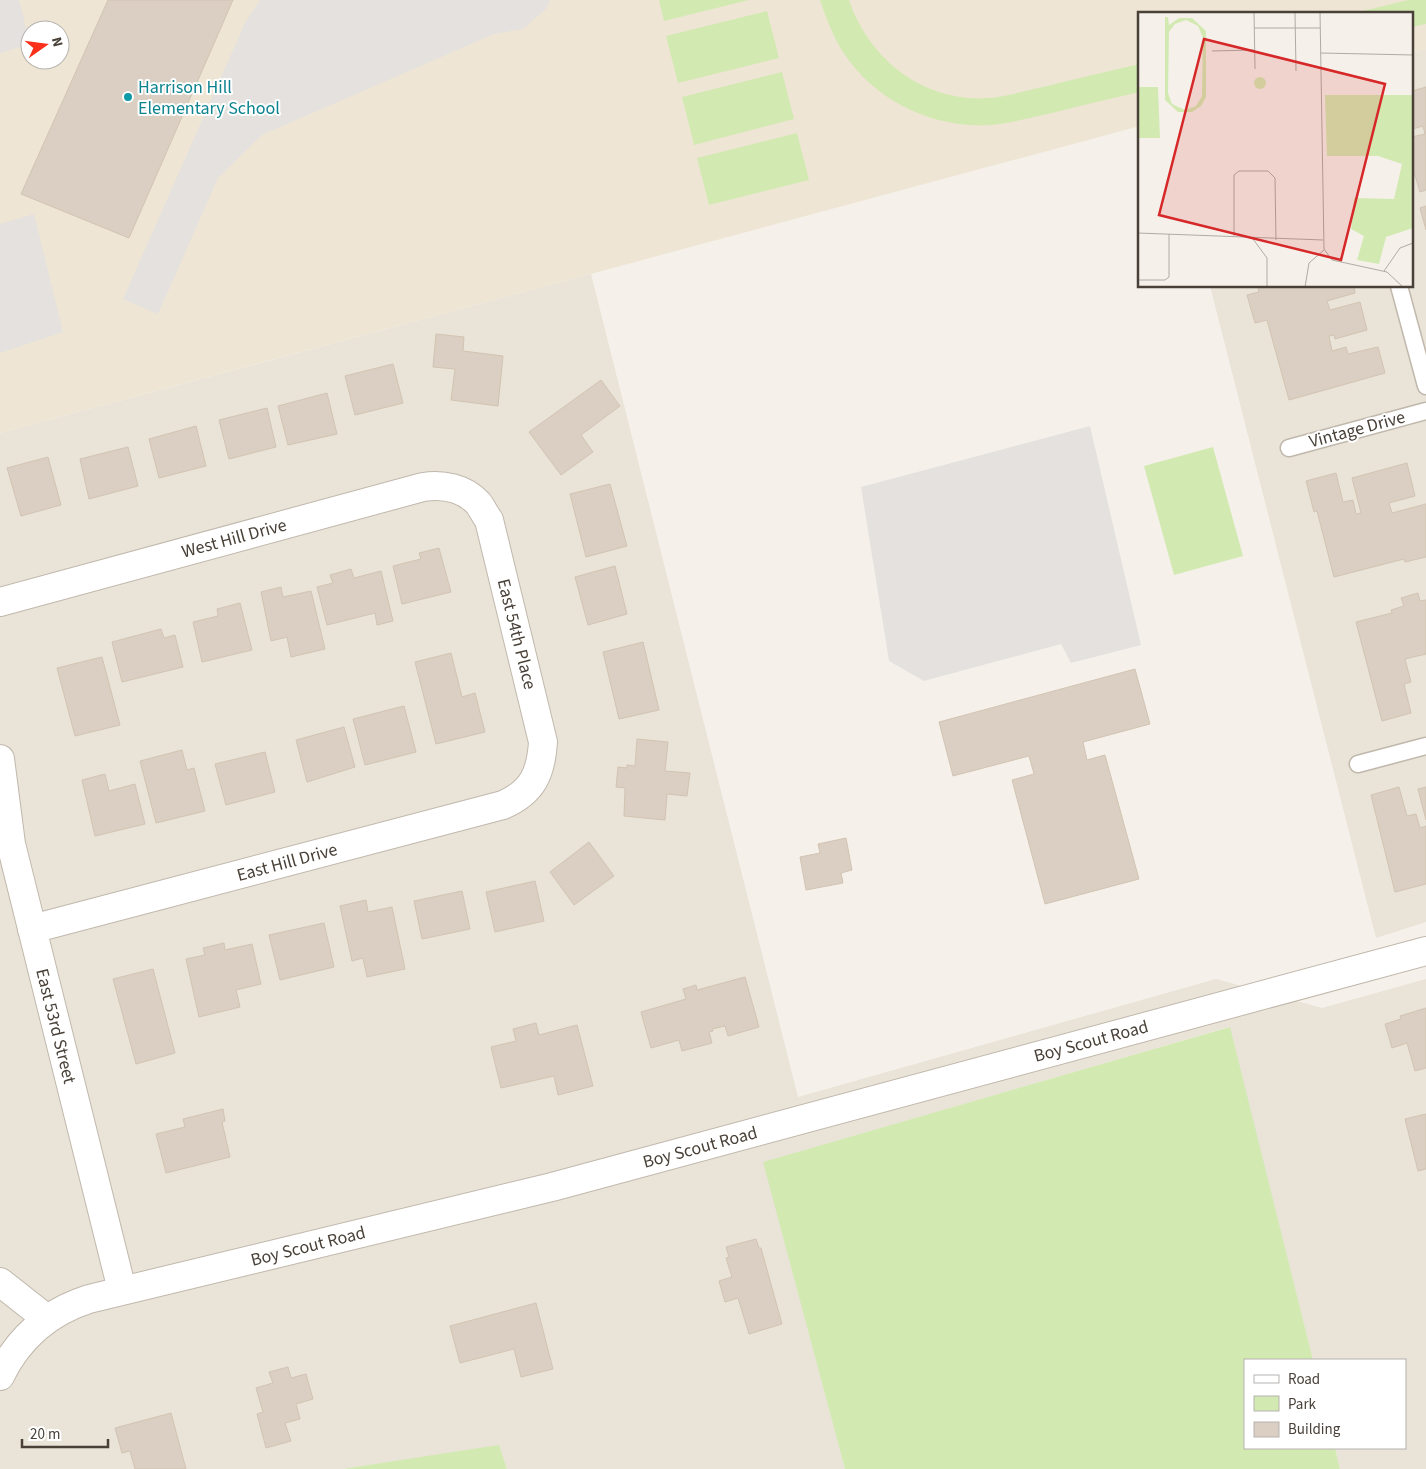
<svg xmlns="http://www.w3.org/2000/svg" width="1426" height="1469" font-family="'Source Sans 3',sans-serif">
	<style>
		.residential { fill: #e9e3d8 }
		.education { fill: #eee5d4; fill-rule: evenodd }
		.green { fill: #d3e9b2 }
		.parking { fill: #e4e1de }
		.building { fill: #dacfc2; stroke: #d2c4b2 }
		.lines { fill: none; stroke-linecap: round; stroke-linejoin: round }
		.lane-casing { stroke: #c1b8ac; stroke-width: 19 }
		.street-casing { stroke: #c1b8ac; stroke-width: 30 }
		.lane { stroke: #fff; stroke-width: 16 }
		.street { stroke: #fff; stroke-width: 28 }
		.culture-dot { fill: #0f9aa8; stroke: #fff; stroke-width: 2 }
		.labels { text-anchor: middle; stroke-width: 4; stroke-linejoin: round; paint-order: stroke }
		.culture-label { font-size: 18px; fill: #0d838f; stroke: #fff; text-anchor: start }
		.street-label { font-size: 18px; fill: #494138; stroke: #fff }
		.inset-road { fill: none; stroke: #b0aba3; stroke-width: 1 }
		.view { fill: #d62828; fill-opacity: 0.15; stroke: #d62828; stroke-width: 2.5 }
		.inset-edge { fill: none; stroke: #494138; stroke-width: 2.5 }
	</style>
	<rect width="100%" height="100%" fill="#f5f1ea"/>
	<g class="residential">
		<polygon points="1426,49 1426,922 1376,938 1210,286 1412,286 1412,53"/>
		<polygon points="591,274 798,1097 1216,979 1322,1008 1426,979 1426,1469 1340,1469 1335,1448 1405,1448 1405,1360 1313,1360 1229,1027 764,1162 845,1469 507,1469 499,1446 342,1469 0,1469 0,433"/>
	</g>
	<path class="education" d="M 0,0 L 1426,0 L 1426,49 L 1412,53 L 1412,14 L 1140,14 L 1140,126 L 0,433 ZM 30,30 L 60,30 L 60,60 L 30,60 Z"/>
	<g class="green">
		<polygon points="659,0 749,0 664,21"/>
		<path d="M 820,0 L 849,0 C 869,59 923,102 987,98 C 1007,97 1027,90 1047,86 C 1078,78 1109,71 1140,64 L 1140,92 C 1109,99 1078,106 1048,114 C 1028,118 1008,124 988,125 C 931,128 874,100 843,52 C 833,36 826,18 820,0 Z"/>
		<polygon points="1408,0 1426,0 1426,24 1412,27 1412,14 1350,14"/>
		<polygon points="767,11 779,58 678,83 666,36"/>
		<polygon points="782,72 794,119 694,145 682,97"/>
		<polygon points="797,133 809,180 709,205 697,158"/>
		<polygon points="1213,447 1243,556 1174,575 1144,466"/>
		<polygon points="1230,1027 1313,1360 1245,1360 1245,1448 1335,1448 1340,1469 845,1469 763,1162"/>
		<polygon points="499,1445 507,1469 342,1469"/>
	</g>
	<g class="parking">
		<polygon points="0,0 19,0 30,44 0,53"/>
		<polygon points="260,0 550,0 547,8 523,29 494,34 262,135 218,178 158,314 123,299 245,23"/>
		<polygon points="34,214 63,332 0,353 0,224"/>
		<polygon points="1090,426 1141,645 1071,663 1061,644 924,681 889,661 861,487"/>
	</g>
	<g class="building">
		<polygon points="108,0 233,0 129,238 21,194"/>
		<polygon points="1426,87 1426,190 1420,192 1412,165 1412,137 1425,134 1423,126 1412,129 1412,91"/>
		<polygon points="1426,206 1426,230 1420,208"/>
		<polygon points="1263,286 1354,286 1355,293 1327,301 1330,310 1360,302 1367,330 1335,339 1334,335 1329,336 1332,351 1346,347 1348,354 1378,347 1385,373 1289,400 1267,320 1255,323 1247,295 1259,292 1258,287"/>
		<polygon points="436,334 464,337 463,351 503,356 498,406 451,400 455,369 433,367"/>
		<polygon points="393,364 403,403 355,415 345,376"/>
		<polygon points="601,380 620,406 581,435 593,452 561,475 529,432"/>
		<polygon points="327,393 337,434 288,445 278,406"/>
		<polygon points="267,408 276,447 229,459 219,420"/>
		<polygon points="196,426 206,466 159,478 149,439"/>
		<polygon points="128,447 138,486 89,499 80,459"/>
		<polygon points="48,457 61,505 21,516 7,468"/>
		<polygon points="1407,463 1415,496 1389,503 1392,513 1426,504 1426,557 1405,562 1404,559 1334,577 1317,511 1314,512 1306,481 1336,473 1343,502 1353,500 1356,514 1361,513 1352,478"/>
		<polygon points="610,484 627,546 586,557 570,494"/>
		<polygon points="439,548 451,592 402,604 393,566 421,559 419,553"/>
		<polygon points="615,566 627,614 588,625 575,577"/>
		<polygon points="351,569 354,578 381,571 393,621 377,625 375,613 327,625 317,587 333,583 330,575"/>
		<polygon points="281,587 283,597 311,591 325,649 291,657 287,637 271,641 261,592"/>
		<polygon points="1418,593 1420,601 1426,600 1426,654 1405,659 1411,682 1404,684 1411,713 1382,721 1356,622 1392,613 1391,610 1404,606 1401,598"/>
		<polygon points="240,603 252,650 202,662 193,622 218,616 217,609"/>
		<polygon points="161,629 164,638 175,635 183,667 122,682 112,642"/>
		<polygon points="643,642 659,710 619,719 603,652"/>
		<polygon points="451,653 462,697 475,693 485,732 436,744 415,662"/>
		<polygon points="102,657 120,725 75,736 57,668"/>
		<polygon points="1135,669 1150,724 1083,742 1087,760 1105,755 1139,879 1045,904 1012,780 1034,774 1029,756 953,776 939,722"/>
		<polygon points="404,706 416,752 365,765 353,719"/>
		<polygon points="344,727 355,767 307,782 296,740"/>
		<polygon points="637,739 668,742 665,771 690,773 687,796 667,794 665,820 624,816 625,788 616,787 618,767 627,768 627,765 635,766"/>
		<polygon points="182,750 187,770 194,768 205,811 156,823 140,761"/>
		<polygon points="265,752 275,792 226,805 215,764"/>
		<polygon points="105,774 109,791 135,784 145,824 95,836 82,780"/>
		<polygon points="1399,787 1407,816 1416,814 1420,828 1426,826 1426,884 1395,892 1371,795"/>
		<polygon points="1426,787 1426,820 1418,789"/>
		<polygon points="846,838 852,870 841,873 843,883 806,890 800,857 820,853 818,844"/>
		<polygon points="589,842 614,876 574,905 550,872"/>
		<polygon points="535,881 544,921 495,932 486,892"/>
		<polygon points="462,891 470,929 422,939 414,901"/>
		<polygon points="366,900 368,912 392,907 405,969 367,977 363,958 352,961 340,906"/>
		<polygon points="324,923 334,967 280,980 269,935"/>
		<polygon points="224,943 225,950 252,944 261,984 236,990 240,1007 199,1017 186,959 205,955 203,948"/>
		<polygon points="153,969 175,1053 136,1064 113,979"/>
		<polygon points="745,977 759,1027 728,1036 725,1026 712,1029 713,1031 709,1032 712,1043 682,1051 679,1040 651,1048 641,1012 686,999 683,989 696,985 697,990"/>
		<polygon points="1426,1008 1426,1068 1415,1071 1407,1043 1392,1048 1385,1024 1401,1019 1400,1016"/>
		<polygon points="536,1023 539,1035 577,1025 593,1086 558,1095 554,1076 501,1088 491,1047 516,1041 513,1029"/>
		<polygon points="223,1109 225,1121 222,1122 230,1157 166,1173 156,1134 185,1127 183,1119"/>
		<polygon points="1426,1114 1426,1169 1418,1171 1405,1119"/>
		<polygon points="756,1239 759,1248 761,1248 782,1324 749,1334 738,1298 725,1302 719,1281 732,1277 726,1258 729,1257 726,1247"/>
		<polygon points="536,1303 553,1369 521,1377 514,1349 460,1363 450,1326"/>
		<polygon points="288,1367 291,1378 306,1374 313,1399 296,1404 300,1419 285,1423 291,1441 266,1448 257,1414 263,1412 256,1388 273,1383 269,1372"/>
		<polygon points="171,1413 186,1469 135,1469 130,1451 122,1453 115,1428"/>
	</g>
	<g class="lines">
		<g class="lane-casing">
			<g id="lane">
				<polyline points="1399,286 1426,386"/>
				<polyline points="1289,448 1426,411"/>
				<polyline points="1358,764 1426,746"/>
			</g>
		</g>
		<g class="street-casing">
			<g id="street">
				<path d="M 0,602 L 423,487 C 443,484 464,488 478,503 C 482,508 485,515 489,520 L 543,742 C 541,773 533,792 503,805 L 32,929"/>
				<polyline points="0,759 11,844 122,1290"/>
				<polyline points="0,1282 47,1319"/>
				<path d="M 0,1376 C 19,1337 48,1312 89,1299 L 552,1187 L 1426,951"/>
			</g>
		</g>
		<use href="#lane" class="lane"/>
		<use href="#street" class="street"/>
	</g>
	<circle class="culture-dot" cx="128" cy="97" r="5"/>
	<g class="labels">
		<g class="culture-label">
			<text x="138" y="93">Harrison Hill<tspan x="138" dy="21">Elementary School</tspan></text>
		</g>
		<g class="street-label">
			<text transform="translate(1357 429) rotate(-15)" y="6">Vintage Drive</text>
			<text transform="translate(234 538) rotate(-15)" y="6">West Hill Drive</text>
			<text transform="translate(517 634) rotate(76)" y="6">East 54th Place</text>
			<text transform="translate(287 862) rotate(-15)" y="6">East Hill Drive</text>
			<text transform="translate(56 1026) rotate(76)" y="6">East 53rd Street</text>
			<text transform="translate(1091 1041) rotate(-15)" y="6">Boy Scout Road</text>
			<text transform="translate(700 1147) rotate(-15)" y="6">Boy Scout Road</text>
			<text transform="translate(308 1246) rotate(-14)" y="6">Boy Scout Road</text>
		</g>
	</g>
	<g transform="translate(1138 12)">
		<rect width="275" height="275" fill="#f5f1ea"/>
		<path d="M 27,5 L 30,5 L 31,13 L 41,6 L 54,6 L 68,19 L 68,85 L 63,94 L 54,100 L 40,100 L 27,88 ZM 48,8 L 60,14 L 65,26 L 64,84 L 58,94 L 47,98 L 34,92 L 30,81 L 31,20 L 37,12 ZM116 71a6 6 0 1 1 12 0a6 6 0 1 1-12 0ZM 0,75 L 20,75 L 22,126 L 0,126 ZM 187,83 L 275,83 L 275,216 L 248,225 L 241,252 L 219,248 L 226,224 L 213,217 L 216,186 L 256,187 L 264,152 L 240,144 L 189,144 Z" fill="#d3e9b2" fill-rule="evenodd"/>
		<path class="inset-road" d="M 116,0 L 117,57M 157,0 L 158,59M 182,0 L 186,237 L 194,248 L 249,260 L 265,275M 116,16 L 182,16M 74,39 L 116,38M 183,41 L 275,43M 0,221 L 185,228M 96,224 L 96,163 L 101,159 L 130,159 L 137,166 L 138,228M 115,227 L 129,246 L 129,275M 246,259 L 262,236 L 275,231M 0,268 L 27,268 L 31,265 L 31,222M 167,275 L 171,251 L 186,238"/>
		<path class="view" d="M 66,27 L 247,72 L 203,248 L 21,203 Z"/>
		<rect width="275" height="275" class="inset-edge"/>
	</g>
	<rect x="1244" y="1359" width="162" height="90" fill="#ffffff" stroke="#b6b3af"/>
	<rect x="1254" y="1375" width="25" height="8" fill="#ffffff" stroke="#b6b3af"/>
	<text x="1288" y="1384" font-size="15" fill="#494138">Road</text>
	<rect x="1254" y="1396" width="25" height="15" fill="#d3e9b2" stroke="#b6b3af"/>
	<text x="1288" y="1409" font-size="15" fill="#494138">Park</text>
	<rect x="1254" y="1422" width="25" height="15" fill="#dacfc2" stroke="#b6b3af"/>
	<text x="1288" y="1434" font-size="15" fill="#494138">Building</text>
	<g transform="translate(45 45) rotate(76)"><circle r="24" fill="#ffffff" stroke="#b6b3af"/>
	<path d="M0-4L9 19L0 12L-9 19Z" fill="#fc301a"/>
	<text y="-8" font-size="14" font-weight="bold" text-anchor="middle" fill="#494138">N</text>
	</g>
	<path d="M22 1439v8h86v-8" fill="none" stroke="#494138" stroke-width="2.5"/>
	<text x="30" y="1439" font-size="15" fill="#494138" stroke="#ffffff" stroke-width="4" paint-order="stroke">20 m</text>
</svg>
